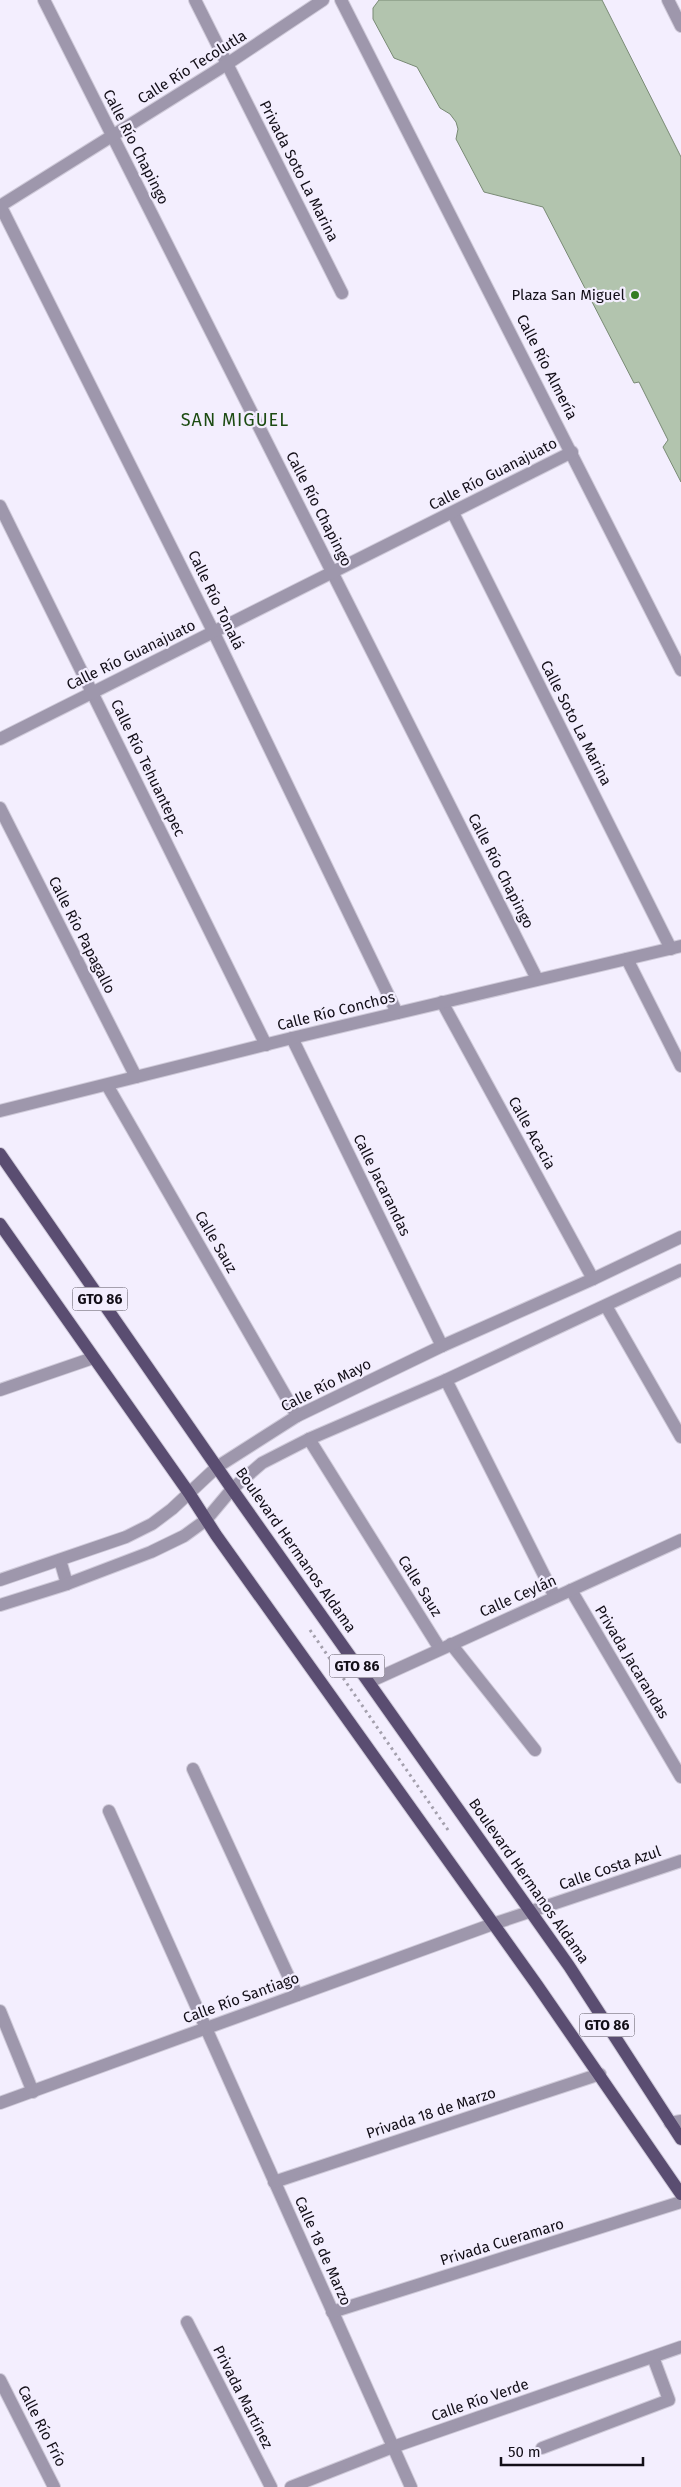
<svg xmlns="http://www.w3.org/2000/svg" width="681" height="2487" font-family="'Fira Sans',sans-serif">
	<style>
		.building { fill: #b2c4ae; stroke: #798a75 }
		.lines { fill: none; stroke-linecap: round; stroke-linejoin: round }
		.minor-casing { stroke: #cfcad9; stroke-width: 14 }
		.major-casing { stroke: #cfcad9; stroke-width: 14 }
		.path { stroke: #a4a0ad; stroke-width: 3; stroke-dasharray: 2.5 4; stroke-linecap: butt }
		.minor { stroke: #9e97ac; stroke-width: 12 }
		.major { stroke: #5a4d71; stroke-width: 12 }
		.poi-dot { fill: #337c23; stroke: #f3eefe; stroke-width: 2 }
		.labels { text-anchor: middle; stroke-width: 4.5; stroke-linejoin: round; paint-order: stroke }
		.shield { fill: #f3eefe; stroke: #56525d; stroke-width: 1 }
		.shield-label { font-size: 14px; font-weight: bold; fill: #130f18 }
		.street-label { font-size: 15px; fill: #130f18; stroke: #f3eefe }
		.poi-label { font-size: 15px; fill: #130f18; stroke: #f3eefe; text-anchor: end }
		.quarter-label { font-size: 18px; letter-spacing: 1px; fill: #1c4b12; stroke: #f3eefe }
	</style>
	<rect width="100%" height="100%" fill="#f3eefe"/>
	<polygon class="building" points="379,0 602,0 681,157 681,482 663,447 668,440 639,382 634,383 543,207 484,192 456,139 458,129 456,122 450,114 440,108 417,67 394,58 373,19 373,8"/>
	<g class="lines">
		<g class="minor-casing">
			<g id="minor">
				<polyline points="44,0 537,979"/>
				<polyline points="195,0 342,293"/>
				<polyline points="341,0 681,670"/>
				<polyline points="668,0 681,26"/>
				<polyline points="0,205 214,633 397,1013"/>
				<polyline points="0,206 227,64 323,0"/>
				<polyline points="0,506 266,1045"/>
				<polyline points="453,513 671,949"/>
				<polyline points="0,739 572,452"/>
				<polyline points="0,808 136,1077"/>
				<polyline points="627,959 681,1066"/>
				<polyline points="442,1002 593,1279"/>
				<polyline points="292,1038 442,1346"/>
				<polyline points="107,1085 297,1416"/>
				<polyline points="0,1111 292,1038 681,946"/>
				<polyline points="606,1306 681,1437"/>
				<polyline points="446,1380 555,1597"/>
				<polyline points="0,1390 93,1358"/>
				<polyline points="309,1439 440,1649"/>
				<polyline points="60,1560 67,1584"/>
				<polyline points="0,1580 126,1537 152,1524 172,1509 217,1467 297,1416 442,1346 593,1279 681,1237"/>
				<polyline points="571,1590 681,1777"/>
				<polyline points="0,1605 67,1584 151,1552 184,1536 206,1520 232,1489 262,1463 309,1439 446,1380 681,1270"/>
				<polyline points="451,1644 535,1750"/>
				<polyline points="369,1682 681,1540"/>
				<polyline points="193,1769 297,1995"/>
				<polyline points="109,1811 411,2487"/>
				<polyline points="0,2011 33,2092"/>
				<polyline points="0,2103 493,1924 681,1861"/>
				<polyline points="670,2123 681,2121"/>
				<polyline points="274,2182 600,2074"/>
				<polyline points="332,2312 681,2202"/>
				<polyline points="187,2322 271,2487"/>
				<polyline points="0,2380 54,2487"/>
				<polyline points="542,2448 669,2400 653,2357"/>
				<polyline points="291,2487 393,2447 681,2347"/>
			</g>
		</g>
		<g class="major-casing">
			<g id="major">
				<polyline points="0,1154 232,1489 569,1966 681,2139"/>
				<polyline points="0,1224 189,1493 216,1535 537,1985 681,2194"/>
			</g>
		</g>
		<polyline class="path" points="310,1630 448,1830"/>
		<use href="#minor" class="minor"/>
		<use href="#major" class="major"/>
	</g>
	<circle class="poi-dot" cx="635" cy="295" r="5"/>
	<g class="labels">
		<g class="shield">
			<rect x="72.5" y="1287.5" width="55" height="23" rx="4"/>
			<rect x="329.5" y="1654.5" width="55" height="23" rx="4"/>
			<rect x="579.5" y="2013.5" width="55" height="23" rx="4"/>
		</g>
		<g class="shield-label">
			<text x="100" y="1304">GTO 86</text>
			<text x="357" y="1671">GTO 86</text>
			<text x="607" y="2030">GTO 86</text>
		</g>
		<g class="street-label">
			<text transform="translate(192 67) rotate(-32)" y="5">Calle Río Tecolutla</text>
			<text transform="translate(136 147) rotate(63)" y="5">Calle Río Chapingo</text>
			<text transform="translate(299 171) rotate(63)" y="5">Privada Soto La Marina</text>
			<text transform="translate(547 367) rotate(63)" y="5">Calle Río Almería</text>
			<text transform="translate(493 474) rotate(-27)" y="5">Calle Río Guanajuato</text>
			<text transform="translate(319 509) rotate(63)" y="5">Calle Río Chapingo</text>
			<text transform="translate(216 600) rotate(64)" y="5">Calle Río Tonalá</text>
			<text transform="translate(131 655) rotate(-26)" y="5">Calle Río Guanajuato</text>
			<text transform="translate(576 723) rotate(63)" y="5">Calle Soto La Marina</text>
			<text transform="translate(148 768) rotate(64)" y="5">Calle Río Tehuantepec</text>
			<text transform="translate(501 871) rotate(63)" y="5">Calle Río Chapingo</text>
			<text transform="translate(82 935) rotate(63)" y="5">Calle Río Papagallo</text>
			<text transform="translate(336 1011) rotate(-14)" y="5">Calle Río Conchos</text>
			<text transform="translate(532 1133) rotate(61)" y="5">Calle Acacia</text>
			<text transform="translate(382 1185) rotate(64)" y="5">Calle Jacarandas</text>
			<text transform="translate(216 1242) rotate(60)" y="5">Calle Sauz</text>
			<text transform="translate(326 1385) rotate(-27)" y="5">Calle Río Mayo</text>
			<text transform="translate(296 1550) rotate(55)" y="5">Boulevard Hermanos Aldama</text>
			<text transform="translate(420 1586) rotate(58)" y="5">Calle Sauz</text>
			<text transform="translate(518 1596) rotate(-24)" y="5">Calle Ceylán</text>
			<text transform="translate(632 1662) rotate(59)" y="5">Privada Jacarandas</text>
			<text transform="translate(610 1868) rotate(-19)" y="5">Calle Costa Azul</text>
			<text transform="translate(529 1881) rotate(55)" y="5">Boulevard Hermanos Aldama</text>
			<text transform="translate(241 1998) rotate(-20)" y="5">Calle Río Santiago</text>
			<text transform="translate(431 2113) rotate(-18)" y="5">Privada 18 de Marzo</text>
			<text transform="translate(502 2242) rotate(-17)" y="5">Privada Cueramaro</text>
			<text transform="translate(323 2251) rotate(66)" y="5">Calle 18 de Marzo</text>
			<text transform="translate(243 2397) rotate(63)" y="5">Privada Martínez</text>
			<text transform="translate(480 2400) rotate(-19)" y="5">Calle Río Verde</text>
			<text transform="translate(42 2426) rotate(63)" y="5">Calle Río Frío</text>
		</g>
		<g class="poi-label">
			<text x="625" y="300">Plaza San Miguel</text>
		</g>
		<g class="quarter-label">
			<text x="235" y="426">SAN MIGUEL</text>
		</g>
	</g>
	<path d="M501 2457v8h142v-8" fill="none" stroke="#130f18" stroke-width="2.5"/>
	<text x="508" y="2457" font-size="15" fill="#130f18" stroke="#f3eefe" stroke-width="4" paint-order="stroke">50 m</text>
</svg>
